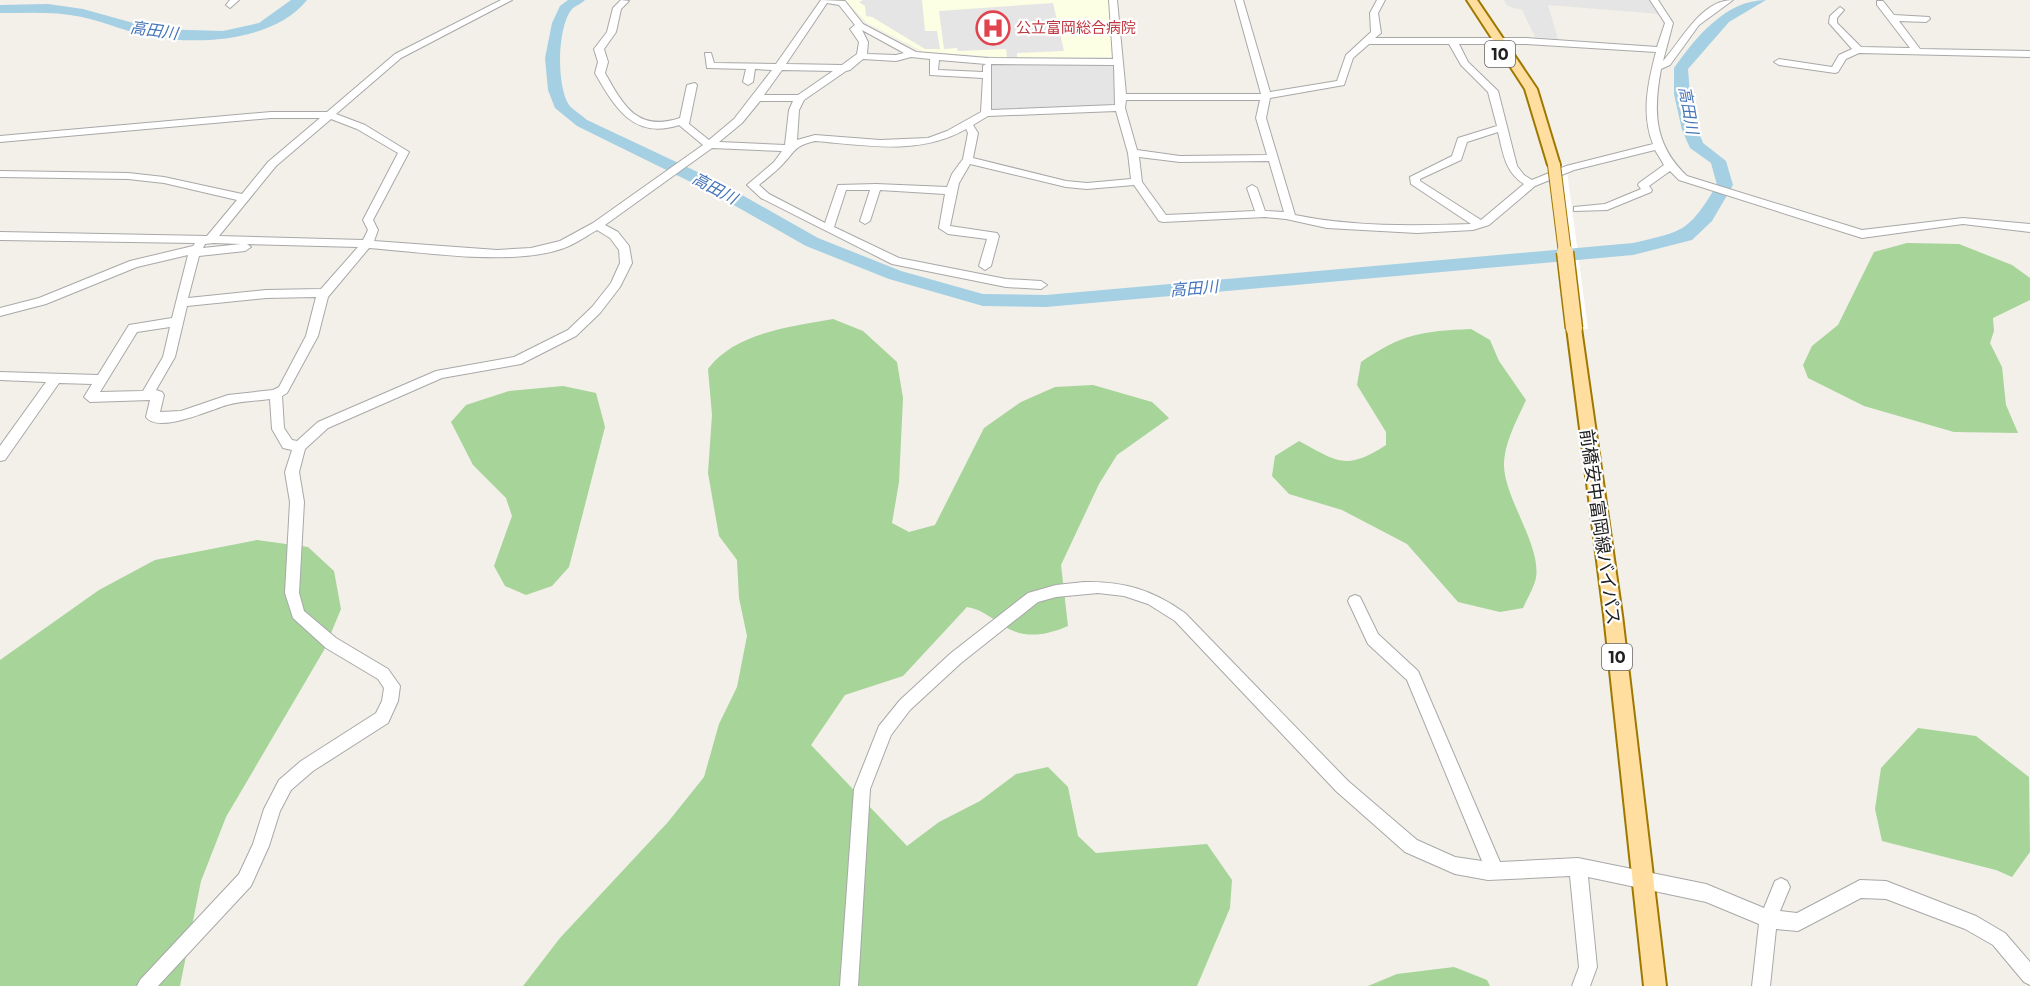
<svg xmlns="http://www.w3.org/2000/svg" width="2030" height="986" font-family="Montserrat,'Noto Sans JP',sans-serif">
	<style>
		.education { fill: #fdffe4 }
		.forest { fill: #a6d499 }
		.parking { fill: #e5e5e5 }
		.pier { fill: #fff }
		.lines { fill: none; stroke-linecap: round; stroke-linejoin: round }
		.river { fill: #a5cfe3; fill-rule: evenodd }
		.minor-casing { stroke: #a8a8a8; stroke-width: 2 }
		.major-casing { stroke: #9f7800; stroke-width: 4 }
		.minor { fill: #fff; fill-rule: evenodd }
		.major { fill: #ffdea0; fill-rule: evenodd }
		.major-bridge-far1-casing { stroke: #9f7800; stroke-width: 14; stroke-linecap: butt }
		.major-bridge-casing { stroke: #9f7800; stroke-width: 19; stroke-linecap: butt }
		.major-bridge-far1 { stroke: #ffdea0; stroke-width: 12 }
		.major-bridge { stroke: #ffdea0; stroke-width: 16 }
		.labels { text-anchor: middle; stroke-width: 4.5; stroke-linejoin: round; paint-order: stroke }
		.far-health-label { font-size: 15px; fill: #be3a42; stroke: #fff; text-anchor: start }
		.far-water-label { font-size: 16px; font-style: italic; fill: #4575ba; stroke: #fff }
		.shield { fill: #fff; stroke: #646464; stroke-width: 1.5 }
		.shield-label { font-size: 16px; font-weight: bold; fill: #212121 }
		.street-label { font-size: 18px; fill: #212121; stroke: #fff }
	</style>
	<rect width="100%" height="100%" fill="#f2f0e8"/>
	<polygon class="education" points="845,0 1109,0 1114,57 1015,58 924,52 867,23"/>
	<g class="forest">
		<polygon points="1907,243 1959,244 2012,265 2030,278 2030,300 1993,318 1994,331 1990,343 2002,367 2006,405 2018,433 1954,432 1864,406 1808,378 1803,365 1812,346 1838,325 1874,252"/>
		<path d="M 833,319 L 863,331 L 897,362 L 903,398 L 899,482 L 892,523 L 909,532 L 935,525 L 984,428 L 1021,402 L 1055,387 L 1093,385 L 1152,402 L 1169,418 L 1117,455 L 1099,484 L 1061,565 L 1068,626 C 1050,634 1028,639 1009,629 C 994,621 985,610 967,607 L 903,676 L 845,695 L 811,745 L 907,846 L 939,822 L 980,801 L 1016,774 L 1048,767 L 1068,787 L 1078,836 L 1096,853 L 1207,844 L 1232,880 L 1230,908 L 1197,986 L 523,986 L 560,938 L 668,822 L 704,777 L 719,724 L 737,687 L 747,636 L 739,598 L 737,560 L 719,536 L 708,473 L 712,415 L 708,369 C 735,332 791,327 833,319 Z"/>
		<path d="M 1471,329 L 1490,340 L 1499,361 L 1526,400 C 1517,420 1504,443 1504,466 C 1505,499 1541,545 1536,578 C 1534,587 1527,599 1523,608 L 1500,612 L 1458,602 L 1407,544 L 1342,510 L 1289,494 L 1272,476 L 1275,456 L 1299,441 C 1338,462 1346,471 1386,445 L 1386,432 L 1357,385 L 1361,362 C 1402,334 1422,331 1471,329 Z"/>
		<polygon points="563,386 596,393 605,427 569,567 552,586 526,595 505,586 494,566 512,516 506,498 473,465 451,422 466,405 509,391"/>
		<polygon points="257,540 308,547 334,571 341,609 324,650 226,817 201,881 180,986 0,986 0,660 99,590 155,560"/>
		<polygon points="1918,728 1976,736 2029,777 2030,852 2012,877 1996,870 1882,841 1875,809 1881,768"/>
		<polygon points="1454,967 1487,980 1490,986 1368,986 1397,974"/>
	</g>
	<g class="parking">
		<polygon points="863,0 922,0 925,31 937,31 940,49 925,49 872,17 866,16 865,6 859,2"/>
		<polygon points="1504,0 1651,0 1660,14 1548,5 1558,39 1535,37 1522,10 1507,6"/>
		<polygon points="1053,3 1064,51 1017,53 1017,57 1007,57 1006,49 958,51 957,48 944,49 939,11"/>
		<polygon points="991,64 1109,64 1113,66 1117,77 1115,106 1109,109 989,109"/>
	</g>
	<polygon class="pier" points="1566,164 1588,329 1568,328 1548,165"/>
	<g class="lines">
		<g class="river">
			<path d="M 291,0 L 307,0 C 274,41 201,45 153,37 C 129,33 106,22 82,17 C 55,11 28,13 0,13 L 0,5 L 48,4 L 83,9 L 155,29 L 223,31 L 259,23 Z"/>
			<path d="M 568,0 L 585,0 C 581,4 577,5 573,8 C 557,24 556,86 569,105 C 573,110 582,115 587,120 L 721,183 L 818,238 L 901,271 L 983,294 L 1046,295 L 1633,243 C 1685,231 1688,232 1717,185 L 1711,163 L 1690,148 L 1682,130 L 1674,94 L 1674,68 C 1696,37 1726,0 1766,0 L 1729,22 L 1688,69 L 1690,94 L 1698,130 L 1703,143 L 1726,161 L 1733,185 L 1712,221 L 1692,240 L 1633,255 L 1046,307 L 983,306 L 889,279 L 806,246 L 709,191 L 577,126 L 555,108 L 548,90 L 545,58 L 552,23 L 560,6 Z"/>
		</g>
		<g class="minor-casing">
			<g id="minor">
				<polygon points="230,0 239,0 230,8 226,5"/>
				<path d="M 501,0 L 512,0 L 401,58 L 336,114 L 365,125 L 409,152 L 373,220 L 378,230 L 374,241 L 497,250 L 531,248 L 560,241 L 593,223 L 703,145 L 679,125 C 634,140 615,108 595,73 L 598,62 L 594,49 L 607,32 L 613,8 L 621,0 L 629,1 L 621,9 L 616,32 L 604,49 L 608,62 L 605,73 C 624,107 638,132 680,118 L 687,85 L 695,83 L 697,85 L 689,124 L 709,140 L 734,119 L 772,70 L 755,69 L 753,82 L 748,85 L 743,82 L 746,69 L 707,68 L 705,53 L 711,53 L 714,63 L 776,64 L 821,0 L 845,1 L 863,24 L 916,52 L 988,58 L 1113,59 L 1109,0 L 1117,0 L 1126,94 L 1261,94 L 1235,0 L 1243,0 L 1270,92 L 1337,81 L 1346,55 L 1371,32 L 1370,13 L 1377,0 L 1385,0 L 1378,13 L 1381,33 L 1375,38 L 1526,38 L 1657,47 L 1665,23 L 1650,0 L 1658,0 L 1673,23 L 1663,61 C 1682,40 1701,0 1733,0 L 1699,25 L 1670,65 L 1661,69 C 1653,112 1654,145 1687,176 L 1862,230 L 1963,218 L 2030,224 L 2030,232 L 1963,224 L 1862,238 L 1679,180 L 1670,171 L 1649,186 L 1652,190 L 1651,192 L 1607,210 L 1574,211 L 1574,207 L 1605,204 L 1641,189 L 1638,185 L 1639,183 L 1664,165 L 1655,150 L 1574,170 L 1535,186 L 1489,225 L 1473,230 L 1417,233 L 1327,228 L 1286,219 L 1265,217 L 1163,222 L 1159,221 L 1134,185 L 1087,189 L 1066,187 L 970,164 L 959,183 L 950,226 L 997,233 L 999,236 L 991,266 L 985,270 L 979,266 L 987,239 L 948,234 L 939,228 L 945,194 L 880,190 L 870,221 L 865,224 L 860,221 L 870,190 L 846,190 L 834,227 L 899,258 L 1006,279 L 1041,281 L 1047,285 L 1041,289 L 1006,287 L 892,264 L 761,198 L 747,185 L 774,162 L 782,151 L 712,148 L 605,225 L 618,232 L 629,246 L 632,263 L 620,287 L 600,313 L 576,336 L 521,364 L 442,378 L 328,428 L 305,449 L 299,472 L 304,502 L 299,593 L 304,611 L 336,638 L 388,669 L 400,686 L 398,701 L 388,723 L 313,771 L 291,790 L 280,811 L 269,846 L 251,886 L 158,986 L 137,986 L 140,980 L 239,874 L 253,844 L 264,809 L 279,780 L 301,761 L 376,713 L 382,701 L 384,688 L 378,679 L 326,648 L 293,618 L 285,593 L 290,502 L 285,472 L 292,450 L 283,448 L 272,429 L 270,399 C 256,401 241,401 227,405 C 210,410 158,434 146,417 L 150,400 L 90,402 L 84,397 L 92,384 L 59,383 L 5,460 L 0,461 L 0,446 L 46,382 L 0,380 L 0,372 L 98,375 L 129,325 L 172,318 L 188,255 L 137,267 L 46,304 L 0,316 L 0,308 L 39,298 L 130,261 L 193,246 L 195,243 L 0,240 L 0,232 L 207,236 L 237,200 L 164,183 L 128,179 L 0,177 L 0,171 L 128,173 L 164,177 L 242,194 L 268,162 L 320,118 L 271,118 L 0,142 L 0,136 L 271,112 L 327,112 L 395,54 ZM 827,3 L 839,5 L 855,25 L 850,29 L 859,42 L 857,54 L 842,65 L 786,64 ZM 862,30 L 904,53 L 896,55 L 867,54 L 868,42 ZM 1369,44 L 1449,44 L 1461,65 L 1488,92 L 1497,126 L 1458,138 L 1452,156 L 1410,177 L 1411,184 L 1471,224 C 1413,226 1353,227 1295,215 L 1266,118 L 1270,98 L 1344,85 L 1353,58 ZM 1459,44 L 1526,44 L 1656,52 C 1648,82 1641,114 1653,144 L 1566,166 L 1532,180 L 1524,175 L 1517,166 L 1498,91 L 1468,62 ZM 911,57 L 930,59 L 930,75 L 983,78 L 981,112 L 947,131 L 928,138 L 880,140 L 815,135 L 797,140 L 799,110 L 804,100 L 846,71 L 850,70 L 863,59 L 896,61 ZM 939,60 L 986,64 L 983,66 L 983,72 L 938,70 ZM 991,64 L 1114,65 L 1115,105 L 991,110 ZM 782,70 L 833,71 L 798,95 L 764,95 ZM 1126,100 L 1260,100 L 1256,118 L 1267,155 L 1180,156 L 1137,150 L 1125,108 ZM 760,101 L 793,101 L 789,110 L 785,145 L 719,142 L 742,123 ZM 1116,111 L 1128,153 L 1131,179 L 1087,183 L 1066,181 L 973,158 L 978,133 L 973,125 L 988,116 ZM 331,119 L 357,129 L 398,153 L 363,220 L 368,230 L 363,240 L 219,236 L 276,166 ZM 966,129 L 968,133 L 963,159 L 952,174 L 947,187 L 876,184 L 838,185 L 825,223 L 769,194 L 759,185 C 766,179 774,173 781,166 C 795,152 793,146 815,141 C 865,145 920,156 966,129 ZM 1498,132 C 1503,153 1505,172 1524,184 L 1481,220 L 1420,181 L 1420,179 L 1461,160 L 1467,142 ZM 1139,157 L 1180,162 L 1269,161 L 1284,212 L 1265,211 L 1257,188 L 1252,185 L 1247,188 L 1255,211 L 1166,215 L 1142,182 ZM 597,230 L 610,238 L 619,250 L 620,263 L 611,283 L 592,307 L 568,330 L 514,357 L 436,371 L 318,422 L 297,441 L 292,440 L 284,428 L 282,396 L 287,393 L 318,336 L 328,297 L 369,248 C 424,252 519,268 569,246 C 578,242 588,235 597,230 ZM 213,243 L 241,244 L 203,248 L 205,244 ZM 247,244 L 358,247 L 321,289 L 266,290 L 188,298 L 199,256 L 245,251 L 251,247 ZM 316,297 L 306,336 L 279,387 L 273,390 L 228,395 L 181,411 L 160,412 L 164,395 L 162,392 L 156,390 L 175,357 L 187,306 L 266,298 ZM 170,327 L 163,357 L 143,391 L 100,392 L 137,332 Z"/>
				<polygon points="1877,1 1883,1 1894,15 1929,17 1930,19 1926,22 1899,21 1920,49 2030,51 2030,57 1859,53 1846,59 1838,72 1835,73 1779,65 1774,62 1779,59 1832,67 1839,55 1852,49 1829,23 1830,16 1840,7 1844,10 1837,18 1837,23 1861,47 1910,48 1877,5"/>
				<path d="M 1084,582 C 1123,581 1153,590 1185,613 L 1348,781 L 1417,840 L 1455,857 L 1482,861 L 1407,680 L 1368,644 L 1348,601 L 1350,597 L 1355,595 L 1360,597 L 1378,634 L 1418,671 L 1500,862 L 1578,858 L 1706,884 L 1764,908 L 1775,881 L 1781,878 L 1787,881 L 1790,887 L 1780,911 L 1797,913 L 1860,880 L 1886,881 L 1976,916 L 2005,933 L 2030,962 L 2030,985 L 2024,982 L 1993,945 L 1965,929 L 1886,899 L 1861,898 L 1798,931 L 1776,929 L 1770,986 L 1752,986 L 1759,924 L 1706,902 L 1588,877 L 1597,967 L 1590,986 L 1572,986 L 1579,967 L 1570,876 L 1488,880 L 1455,874 L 1405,852 L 1336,791 L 1175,621 L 1148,604 L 1124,596 L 1098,593 L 1056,597 L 1038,602 L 961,663 L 910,710 L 891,735 L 870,789 L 858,986 L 840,986 L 854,789 L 879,726 L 900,700 L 951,653 L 1028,593 L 1056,585 Z"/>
			</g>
		</g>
		<g class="major-casing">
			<g id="major">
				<polygon points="1467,0 1477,0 1537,89 1560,165 1558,168 1554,169 1548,165 1525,89"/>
				<polygon points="1574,323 1581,328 1622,615 1666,986 1644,986 1604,615 1567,328"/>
			</g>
		</g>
		<use href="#minor" class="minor"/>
		<use href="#major" class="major"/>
		<g class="major-bridge-far1-casing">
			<polyline id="major-bridge-far1" points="1554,165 1565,253"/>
		</g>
		<g class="major-bridge-casing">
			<polyline id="major-bridge" points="1565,252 1574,328"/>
		</g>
		<use href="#major-bridge-far1" class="major-bridge-far1"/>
		<use href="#major-bridge" class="major-bridge"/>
	</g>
	<defs>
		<g id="hospital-ring" transform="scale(1.725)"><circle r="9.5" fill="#fff" stroke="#e0444e" stroke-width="1.5"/><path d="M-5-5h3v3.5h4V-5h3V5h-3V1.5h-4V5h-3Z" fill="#e0444e"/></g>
	</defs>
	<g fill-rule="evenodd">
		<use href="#hospital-ring" x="993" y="28"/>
	</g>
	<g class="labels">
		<g class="far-health-label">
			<text x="1016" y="33">公立富岡総合病院</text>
		</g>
		<g class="far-water-label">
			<text transform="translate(154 30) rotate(8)" y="6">高田川</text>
			<text transform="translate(1689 110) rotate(80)" y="6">高田川</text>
			<text transform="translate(715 188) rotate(28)" y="6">高田川</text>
			<text transform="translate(1194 288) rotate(-5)" y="6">高田川</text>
		</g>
		<g class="shield">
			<rect x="1485" y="41" width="30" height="26" rx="4.5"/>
			<rect x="1602" y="644" width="30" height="26" rx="4.5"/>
		</g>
		<g class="shield-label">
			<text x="1500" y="60">10</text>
			<text x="1617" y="663">10</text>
		</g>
		<g class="street-label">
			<text transform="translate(1600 527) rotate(82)" y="6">前橋安中富岡線バイパス</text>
		</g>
	</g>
</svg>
